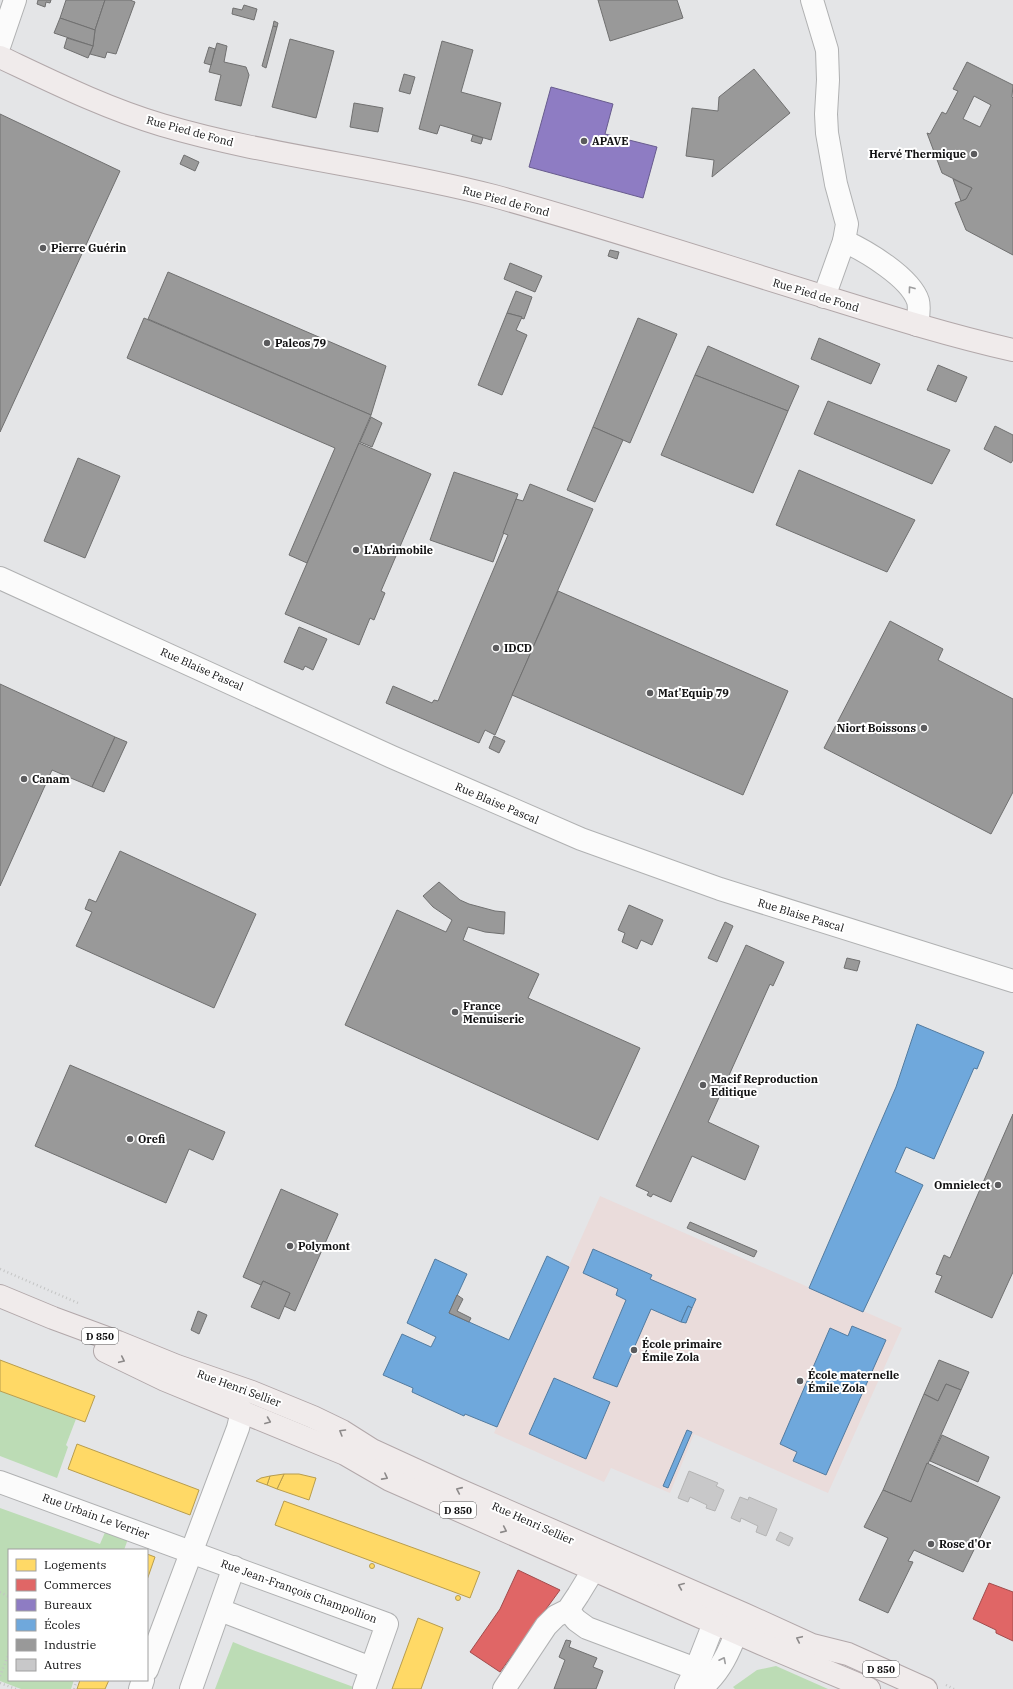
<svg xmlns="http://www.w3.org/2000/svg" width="1013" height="1689" font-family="'IBM Plex Serif',serif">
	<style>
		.education { fill: #eadcdb }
		.green { fill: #bcdcb5 }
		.homes { fill: #ffd966; stroke: #b89d4d }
		.shops { fill: #e06666; stroke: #a24c4d }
		.offices { fill: #8e7cc3; stroke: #685c8e }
		.schools { fill: #6fa8dc; stroke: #537b9f }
		.industry { fill: #999; stroke: #707070; fill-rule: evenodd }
		.building { fill: #c8c8c9; stroke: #b4b4b4 }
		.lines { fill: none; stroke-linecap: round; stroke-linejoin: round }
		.minor-casing { stroke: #b0b1b2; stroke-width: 24 }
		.major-casing { stroke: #b2a8aa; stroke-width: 24 }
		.path { stroke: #c3c4c4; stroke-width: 2.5; stroke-dasharray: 1 3; stroke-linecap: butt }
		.minor { stroke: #fbfbfb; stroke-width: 22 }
		.major { stroke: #f0ebeb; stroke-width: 22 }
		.oneway { stroke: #9d9d9e }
		.oneway2 { stroke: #8c8989 }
		.poi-dot { fill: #5b5b5d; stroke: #fff; stroke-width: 1.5 }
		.labels { text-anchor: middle; stroke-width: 4; stroke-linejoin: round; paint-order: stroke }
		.shield { fill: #fff; stroke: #585859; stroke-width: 1 }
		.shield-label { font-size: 10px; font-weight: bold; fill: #111112 }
		.street-label { font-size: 11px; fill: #111112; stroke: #fff }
		.poi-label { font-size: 11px; font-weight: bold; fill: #111112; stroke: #fff; text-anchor: start }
	</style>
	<rect width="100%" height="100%" fill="#e4e5e7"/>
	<polygon class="education" points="600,1196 902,1328 828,1493 694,1434 670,1493 611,1468 604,1482 494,1433"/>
	<g class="green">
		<polygon points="0,1391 76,1419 66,1445 68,1447 57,1478 0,1456"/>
		<polygon points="0,1508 100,1544 106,1530 128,1539 124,1550 9,1550 9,1680 74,1680 71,1689 21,1689 0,1681"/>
		<polygon points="233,1642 250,1649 359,1689 215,1689"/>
		<polygon points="776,1666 828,1689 735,1689 733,1687 757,1670"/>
	</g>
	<g class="homes">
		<polygon points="0,1360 95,1396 85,1422 0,1391"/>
		<polygon points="77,1444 199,1490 190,1515 68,1469"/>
		<polygon points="284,1474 299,1474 316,1478 309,1500 277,1489"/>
		<polygon points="284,1474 277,1489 267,1485 270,1476"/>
		<polygon points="270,1476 267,1485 256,1481 261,1478"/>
		<polygon points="284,1501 480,1572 470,1598 275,1525"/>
		<polygon points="147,1554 155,1557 147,1580"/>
		<circle cx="372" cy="1566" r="2.5"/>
		<circle cx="458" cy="1598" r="2.5"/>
		<polygon points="418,1618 443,1628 421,1689 392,1689"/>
		<polygon points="80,1680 109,1680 105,1689 77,1689"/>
	</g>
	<g class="shops">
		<polygon points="518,1570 560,1590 500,1672 470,1652 500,1609"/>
		<polygon points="989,1583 1013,1592 1013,1641 996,1633 996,1630 973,1619"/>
	</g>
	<polygon class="offices" points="551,87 613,104 605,134 657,147 643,198 529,167"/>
	<g class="schools">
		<polygon points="917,1024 984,1052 977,1069 974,1068 934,1159 906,1147 895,1172 923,1185 863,1312 809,1288 896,1087"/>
		<polygon points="593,1249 652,1275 650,1279 696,1299 692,1308 688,1306 681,1322 651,1309 617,1387 593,1378 626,1300 616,1295 618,1289 583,1273"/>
		<polygon points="547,1256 569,1267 497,1427 465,1414 464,1416 412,1392 413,1388 383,1375 402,1334 431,1347 436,1337 407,1323 435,1259 467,1274 449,1313 509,1340"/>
		<polygon points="688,1306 692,1308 686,1323 681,1322"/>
		<polygon points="852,1326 886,1340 826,1475 793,1461 797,1452 780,1444 830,1328 848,1336"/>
		<polygon points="554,1378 610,1402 586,1459 529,1434"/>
		<polygon points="687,1430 692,1432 668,1488 663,1486"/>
	</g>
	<g class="industry">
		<polygon points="38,0 51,0 50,3 46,2 45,7 37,4"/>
		<polygon points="66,0 105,0 95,30 60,18"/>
		<polygon points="105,0 130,0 135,2 116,54 107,52 105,58 90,54 93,46 95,30"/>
		<polygon points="598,0 677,0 683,18 610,41"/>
		<polygon points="244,5 257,9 254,20 232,14 233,8 242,10"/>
		<polygon points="60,18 95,30 93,46 54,33"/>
		<polygon points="274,21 278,23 277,27 273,26"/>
		<polygon points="273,26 277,27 266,68 262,66"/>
		<polygon points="67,38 93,46 88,58 64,48"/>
		<polygon points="290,39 334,51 316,118 272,107"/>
		<polygon points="442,41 473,50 461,92 501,103 491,140 440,125 437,134 419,129"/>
		<polygon points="217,43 227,46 224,62 246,67 249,75 241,106 215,100 221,75 209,72"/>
		<polygon points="209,47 215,49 211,65 204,63"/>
		<path d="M 967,62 L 1013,85 L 1012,97 L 1013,98 L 1013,255 L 966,230 L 955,203 L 966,199 L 972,188 L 942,173 L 927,133 L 930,134 L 942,112 L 946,114 L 958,91 L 953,89 ZM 974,96 L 991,105 L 980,127 L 963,119 Z"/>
		<polygon points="754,69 790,113 712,177 714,160 686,156 692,108 718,111 719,97"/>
		<polygon points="404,74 415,77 410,94 399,91"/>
		<polygon points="354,103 383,108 378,132 350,127"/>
		<polygon points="0,114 120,171 0,432"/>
		<polygon points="473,135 483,138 481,144 471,141"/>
		<polygon points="184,155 199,162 195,171 180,164"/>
		<polygon points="953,179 972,188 966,199 961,201"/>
		<polygon points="610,250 619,252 617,259 608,256"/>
		<polygon points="510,263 542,276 535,292 504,279"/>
		<polygon points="168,272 386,366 371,415 148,319"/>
		<polygon points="516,291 532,297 524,319 521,318 522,317 507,313"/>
		<polygon points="507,313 522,317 516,330 527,335 502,395 478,385"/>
		<polygon points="144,318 371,415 307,563 289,555 335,448 127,358"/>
		<polygon points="638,318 677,334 630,443 593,427"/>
		<polygon points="819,338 880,364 871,384 811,359"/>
		<polygon points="708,346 799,386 788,411 695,375"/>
		<polygon points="938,365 967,377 956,402 927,390"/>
		<polygon points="695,375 788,411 753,493 661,455"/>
		<polygon points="828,401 950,450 932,484 814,434"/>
		<polygon points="371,417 382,423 372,447 360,442"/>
		<polygon points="995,426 1013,435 1013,460 1011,463 984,449"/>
		<polygon points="593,427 623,440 595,502 567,490"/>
		<polygon points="359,443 431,474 381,591 385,593 374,620 370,618 359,645 285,614"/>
		<polygon points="78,458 120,476 85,558 44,541"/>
		<polygon points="799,470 915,520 887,572 776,525"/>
		<polygon points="454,472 518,494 493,562 430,540"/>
		<polygon points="530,484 593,509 495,735 485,730 479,743 386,703 393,686 432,703 434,700 438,701 508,535 503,533 516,499 523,501"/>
		<polygon points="558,591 788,691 743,795 512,695"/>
		<polygon points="890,621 943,649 938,660 1013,699 1013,792 991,834 824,748"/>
		<polygon points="299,627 327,639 313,670 305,666 303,670 284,662"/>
		<polygon points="0,684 115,737 92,787 52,770 0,886"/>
		<polygon points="494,736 505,741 499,753 489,748"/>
		<polygon points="115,737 127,742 104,792 92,787"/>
		<polygon points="120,851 256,914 214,1008 76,946 92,912 85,909 89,899 96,902"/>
		<polygon points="439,882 460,900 469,904 495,911 505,912 504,934 485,932 468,927 463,940 539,974 528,998 640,1048 598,1140 345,1025 397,910 446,932 452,920 433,907 423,896"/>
		<polygon points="629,905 663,920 652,945 641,940 637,949 622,942 625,933 618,930"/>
		<polygon points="725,922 733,926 717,962 708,958"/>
		<polygon points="746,945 784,962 773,986 770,984 708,1122 759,1146 745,1180 692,1156 671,1202 653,1194 651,1197 647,1195 649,1192 636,1186"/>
		<polygon points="847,958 860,961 857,971 844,968"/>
		<polygon points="70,1065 225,1132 213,1160 189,1149 166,1203 35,1146"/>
		<polygon points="1013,1114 1013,1272 992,1318 935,1292 942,1276 936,1274 944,1255 950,1258"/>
		<polygon points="281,1189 338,1214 295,1311 284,1306 290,1293 263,1281 261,1285 243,1277"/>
		<polygon points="690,1222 757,1251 754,1257 687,1228"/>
		<polygon points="263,1281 290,1293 279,1319 251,1307"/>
		<polygon points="457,1295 463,1299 457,1311 471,1318 469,1322 449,1313"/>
		<polygon points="198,1311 207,1315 199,1334 191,1330"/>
		<polygon points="939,1360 969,1372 961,1390 946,1384 938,1401 924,1394"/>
		<polygon points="946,1384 961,1390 911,1502 883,1490 924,1394 938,1401"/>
		<polygon points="942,1435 989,1457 978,1482 930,1461"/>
		<polygon points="927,1463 1000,1497 963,1572 914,1550 908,1561 913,1562 888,1613 859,1600 888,1538 864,1527 883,1490 911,1502"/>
		<polygon points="566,1640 571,1641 569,1647 597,1658 593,1667 603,1671 596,1689 554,1689 565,1660 559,1657"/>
	</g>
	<g class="building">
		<polygon points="689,1471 718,1483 716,1486 724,1490 715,1511 706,1508 707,1505 690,1497 688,1502 678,1498"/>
		<polygon points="740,1497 748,1500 749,1497 777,1509 766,1536 756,1532 758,1526 741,1518 740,1522 731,1518"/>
		<polygon points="780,1532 793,1538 789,1546 776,1540"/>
	</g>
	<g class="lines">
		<g class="minor-casing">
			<g id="minor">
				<polyline points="812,0 827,50 828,80 826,114 827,133 836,184 847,224 844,241 824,297"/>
				<polyline points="0,44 15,0"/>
				<path d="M 844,241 C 866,251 910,277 918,301 C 920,308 918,318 917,325"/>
				<polyline points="0,578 392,757 581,839 720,889 1013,981"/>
				<polyline points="0,1482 387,1624 364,1689"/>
				<polyline points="220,1610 371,1668"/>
				<polyline points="568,1610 576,1620 587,1628 696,1669"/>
				<polyline points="147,1670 238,1428 242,1411"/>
				<polyline points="140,1689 143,1680"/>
				<polyline points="191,1689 234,1567"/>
				<polyline points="504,1689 546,1626 556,1616 568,1610 578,1595 589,1577 599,1552"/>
				<polyline points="686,1689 696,1669 721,1605"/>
				<path d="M 699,1689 C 723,1673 733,1641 743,1616"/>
			</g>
		</g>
		<g class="major-casing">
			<g id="major">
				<path d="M 0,57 C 53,82 105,108 162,125 C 270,157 384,167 494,196 C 606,227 718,264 829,298 C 890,317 951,336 1013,350"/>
				<polyline points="0,1296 53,1318 118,1342 177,1366 252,1392 313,1417 342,1431 372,1450 457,1489 744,1614 812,1645 848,1654 926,1689"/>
				<polyline points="105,1351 165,1380 345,1454 390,1480 762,1644 869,1689"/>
			</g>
		</g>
		<g class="path">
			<polyline points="0,1269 78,1303"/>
			<polyline points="0,1592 9,1597"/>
			<polyline points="0,1676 9,1653"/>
			<polyline points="0,1683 16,1689"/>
			<polyline points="946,1685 954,1689"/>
			<polyline points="74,1689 77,1680"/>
		</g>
		<use href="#minor" class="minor"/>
		<use href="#major" class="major"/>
	</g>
	<defs><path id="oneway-chevron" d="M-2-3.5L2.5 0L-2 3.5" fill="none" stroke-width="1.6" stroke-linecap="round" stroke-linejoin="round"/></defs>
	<g class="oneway">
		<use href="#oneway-chevron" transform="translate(911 289) rotate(-126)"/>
		<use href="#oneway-chevron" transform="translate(723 1660) rotate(-63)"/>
	</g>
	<g class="oneway2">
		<use href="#oneway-chevron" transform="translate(122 1360) rotate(25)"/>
		<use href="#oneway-chevron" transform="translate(268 1421) rotate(22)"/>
		<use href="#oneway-chevron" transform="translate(342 1432) rotate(-149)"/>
		<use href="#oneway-chevron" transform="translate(385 1477) rotate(28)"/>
		<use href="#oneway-chevron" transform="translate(459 1490) rotate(-156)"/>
		<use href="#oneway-chevron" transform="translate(504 1530) rotate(24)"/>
		<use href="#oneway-chevron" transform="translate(681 1586) rotate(-157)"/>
		<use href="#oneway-chevron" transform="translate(799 1639) rotate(-155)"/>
	</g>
	<g class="poi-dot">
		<circle cx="584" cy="141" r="4"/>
		<circle cx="974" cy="154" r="4"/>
		<circle cx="43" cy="248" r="4"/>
		<circle cx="267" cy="343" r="4"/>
		<circle cx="356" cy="550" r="4"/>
		<circle cx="496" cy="648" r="4"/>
		<circle cx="650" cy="693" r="4"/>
		<circle cx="924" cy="728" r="4"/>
		<circle cx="24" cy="779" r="4"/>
		<circle cx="455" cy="1012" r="4"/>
		<circle cx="703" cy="1085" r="4"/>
		<circle cx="130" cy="1139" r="4"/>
		<circle cx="998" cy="1185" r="4"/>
		<circle cx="290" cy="1246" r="4"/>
		<circle cx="634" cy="1350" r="4"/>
		<circle cx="800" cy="1381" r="4"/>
		<circle cx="931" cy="1544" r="4"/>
	</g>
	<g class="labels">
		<g class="shield">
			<rect x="82" y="1328" width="36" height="16" rx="3"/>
			<rect x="440" y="1502" width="36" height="16" rx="3"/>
			<rect x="863" y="1661" width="36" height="16" rx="3"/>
		</g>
		<g class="shield-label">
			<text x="100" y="1340">D 850</text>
			<text x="458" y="1514">D 850</text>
			<text x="881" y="1673">D 850</text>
		</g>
		<g class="street-label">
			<text transform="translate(190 131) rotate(15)" y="4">Rue Pied de Fond</text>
			<text transform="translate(506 201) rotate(15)" y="4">Rue Pied de Fond</text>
			<text transform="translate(816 295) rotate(17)" y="4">Rue Pied de Fond</text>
			<text transform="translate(202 669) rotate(24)" y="4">Rue Blaise Pascal</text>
			<text transform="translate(497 803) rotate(23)" y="4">Rue Blaise Pascal</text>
			<text transform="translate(801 915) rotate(17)" y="4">Rue Blaise Pascal</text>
			<text transform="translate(239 1388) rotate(20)" y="4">Rue Henri Sellier</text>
			<text transform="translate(96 1516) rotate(20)" y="4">Rue Urbain Le Verrier</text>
			<text transform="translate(533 1523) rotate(24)" y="4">Rue Henri Sellier</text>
			<text transform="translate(299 1591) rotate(20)" y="4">Rue Jean-François Champollion</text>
		</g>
		<g class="poi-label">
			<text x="592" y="145">APAVE</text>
			<text x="966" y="158" text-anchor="end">Hervé Thermique</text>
			<text x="51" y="252">Pierre Guérin</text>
			<text x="275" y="347">Paleos 79</text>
			<text x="364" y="554">L'Abrimobile</text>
			<text x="504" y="652">IDCD</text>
			<text x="658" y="697">Mat'Equip 79</text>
			<text x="916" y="732" text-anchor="end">Niort Boissons</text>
			<text x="32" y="783">Canam</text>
			<text x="463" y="1010">France<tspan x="463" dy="13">Menuiserie</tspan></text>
			<text x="711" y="1083">Macif Reproduction<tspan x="711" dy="13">Editique</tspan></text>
			<text x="138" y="1143">Orefi</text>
			<text x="990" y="1189" text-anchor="end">Omnielect</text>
			<text x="298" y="1250">Polymont</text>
			<text x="642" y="1348">École primaire<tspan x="642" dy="13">Émile Zola</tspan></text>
			<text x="808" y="1379">École maternelle<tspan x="808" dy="13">Émile Zola</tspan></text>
			<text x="939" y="1548">Rose d'Or</text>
		</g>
	</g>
	<rect x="8" y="1549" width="140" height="132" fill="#ffffff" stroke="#a0a0a0"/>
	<rect x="16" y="1559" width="20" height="12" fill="#ffd966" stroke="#a0a0a0"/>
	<text x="44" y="1569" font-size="12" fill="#111112">Logements</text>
	<rect x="16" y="1579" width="20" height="12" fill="#e06666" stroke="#a0a0a0"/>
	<text x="44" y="1589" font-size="12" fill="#111112">Commerces</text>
	<rect x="16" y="1599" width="20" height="12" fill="#8e7cc3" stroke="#a0a0a0"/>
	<text x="44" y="1609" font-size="12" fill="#111112">Bureaux</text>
	<rect x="16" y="1619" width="20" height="12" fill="#6fa8dc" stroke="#a0a0a0"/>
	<text x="44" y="1629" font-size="12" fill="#111112">Écoles</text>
	<rect x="16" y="1639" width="20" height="12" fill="#999999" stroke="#a0a0a0"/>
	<text x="44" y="1649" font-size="12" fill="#111112">Industrie</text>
	<rect x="16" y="1659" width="20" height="12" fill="#c8c8c9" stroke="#a0a0a0"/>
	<text x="44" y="1669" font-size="12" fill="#111112">Autres</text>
</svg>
